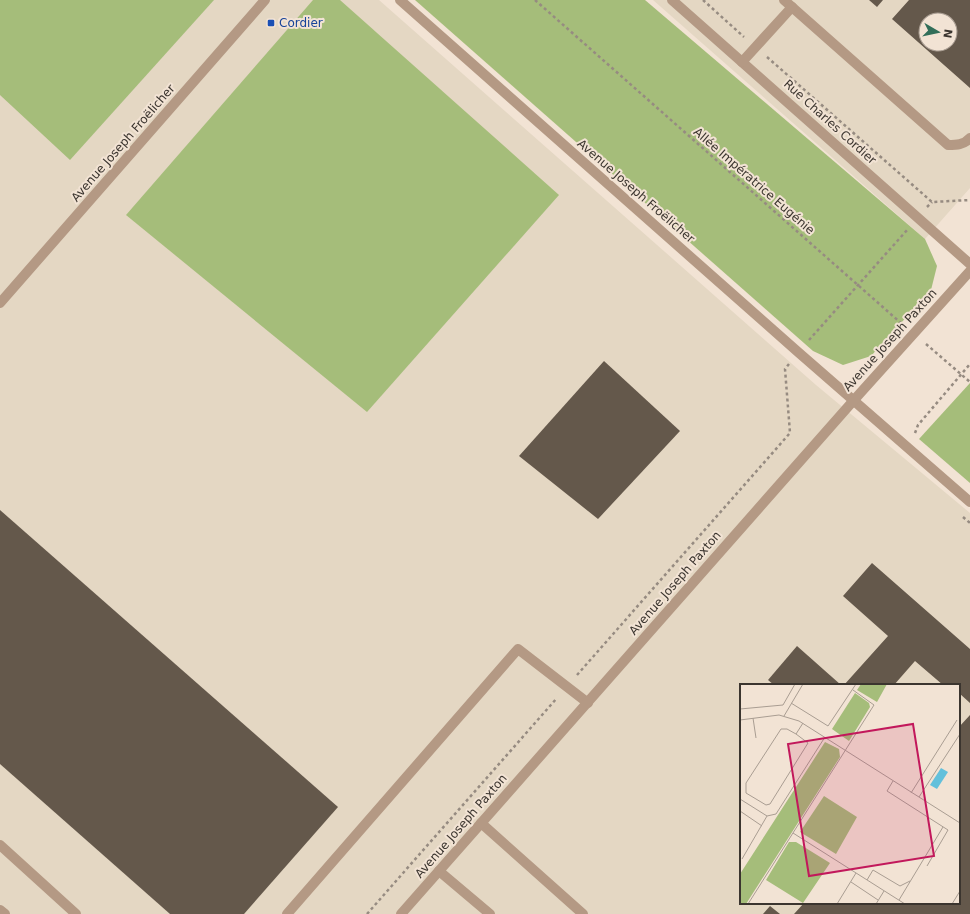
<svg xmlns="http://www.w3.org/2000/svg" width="970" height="914" font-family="'DejaVu Sans',sans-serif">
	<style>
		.industrial { fill: #e4d7c3; fill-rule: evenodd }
		.green { fill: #a5bd7a }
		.building { fill: #64584b; fill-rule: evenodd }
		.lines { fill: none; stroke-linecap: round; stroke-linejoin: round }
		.path { stroke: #968b81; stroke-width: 2.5; stroke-dasharray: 3 3; stroke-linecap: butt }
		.minor { stroke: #b49984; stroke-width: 10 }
		.transit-dot { fill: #1a4fb4; stroke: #f2e3d4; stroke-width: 1.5 }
		.labels { text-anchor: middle; stroke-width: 4; stroke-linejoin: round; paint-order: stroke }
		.transit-label { font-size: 12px; fill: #164399; stroke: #f2e3d4; text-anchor: start }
		.street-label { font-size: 12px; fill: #3b352f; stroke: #f2e3d4 }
		.inset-road { fill: none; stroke: #a99d92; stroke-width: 1 }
		.view { fill: #c2185b; fill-opacity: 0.15; stroke: #c2185b; stroke-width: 2 }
		.inset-edge { fill: none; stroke: #3b352f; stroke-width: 2 }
	</style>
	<rect width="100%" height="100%" fill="#f2e3d4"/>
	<g class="industrial">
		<path d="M 0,0 L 379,0 L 816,385 L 970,513 L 970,914 L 0,914 ZM 741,685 L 959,685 L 959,903 L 741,903 Z"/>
		<path d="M 653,0 L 970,0 L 970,188 L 925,239 ZM 926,20 L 950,20 L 950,44 L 926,44 Z"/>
	</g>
	<g class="green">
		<polygon points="0,0 214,0 70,160 0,95"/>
		<polygon points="313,0 340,0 559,195 367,412 126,215"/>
		<polygon points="415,0 645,0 925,239 937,266 931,290 871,356 843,365 813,351"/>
		<polygon points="970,383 970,483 919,439"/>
	</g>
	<g class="building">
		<polygon points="869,0 883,0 877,7"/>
		<path d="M 909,0 L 970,0 L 970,88 L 892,19 ZM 926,20 L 950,20 L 950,44 L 926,44 Z"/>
		<polygon points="604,361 680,431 598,519 519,456"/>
		<polygon points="0,510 338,807 244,914 170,914 0,764"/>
		<polygon points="872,563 970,649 970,703 959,693 959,685 943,685 915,661 894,685 844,685 888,636 843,596"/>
		<polygon points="797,646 841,685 774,685 768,680"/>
		<polygon points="970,715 970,914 794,914 804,903 959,903 959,727"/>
		<polygon points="770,906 780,914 763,914"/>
	</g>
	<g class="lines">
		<g class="path">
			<polyline points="535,0 902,324"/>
			<polyline points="703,0 744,37"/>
			<polyline points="767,57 932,202 970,200"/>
			<polyline points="927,207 932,202"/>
			<polyline points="809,340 908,229"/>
			<polyline points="926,344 970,382"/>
			<polyline points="915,433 918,425 970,364"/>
			<polyline points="963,517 970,523"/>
			<polyline points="577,675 790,433 785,369 789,364"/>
			<polyline points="367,914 557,698"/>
		</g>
		<g class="minor">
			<polyline points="400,0 798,352 970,502"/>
			<polyline points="672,0 970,264"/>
			<path d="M 784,0 L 948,145 C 956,145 964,145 970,138"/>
			<polyline points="742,62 792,7"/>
			<polyline points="0,303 265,0"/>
			<polyline points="481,823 583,914"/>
			<polyline points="0,845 76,914"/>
			<polyline points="439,871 490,914"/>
			<polyline points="0,910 5,914"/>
			<polyline points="287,914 518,649 588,703"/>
			<polyline points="401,914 854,400 970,271"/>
		</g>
	</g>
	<rect class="transit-dot" x="267" y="19" width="8" height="8" rx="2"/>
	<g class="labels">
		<g class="transit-label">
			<text x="279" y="27">Cordier</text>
		</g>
		<g class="street-label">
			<text transform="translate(830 122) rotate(42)" y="4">Rue Charles Cordier</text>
			<text transform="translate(123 143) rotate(-49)" y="4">Avenue Joseph Froëlicher</text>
			<text transform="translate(754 181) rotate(41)" y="4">Allée Impératrice Eugénie</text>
			<text transform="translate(636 191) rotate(41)" y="4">Avenue Joseph Froëlicher</text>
			<text transform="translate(890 340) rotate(-48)" y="4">Avenue Joseph Paxton</text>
			<text transform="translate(675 583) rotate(-49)" y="4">Avenue Joseph Paxton</text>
			<text transform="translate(461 826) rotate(-49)" y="4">Avenue Joseph Paxton</text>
		</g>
	</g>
	<g transform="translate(740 684)">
		<rect width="220" height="220" fill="#f2e3d4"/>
		<path d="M 121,0 L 147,0 L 137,18 L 117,6 ZM 115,9 L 129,19 L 130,23 L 109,57 L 92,45 ZM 85,58 L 99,65 L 100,73 L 6,220 L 0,220 L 0,190 ZM 84,112 L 117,133 L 96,170 L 60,148 ZM 49,158 L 56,158 L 90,179 L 63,219 L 26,196 Z" fill="#a5bd7a"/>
		<path d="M 201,84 L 208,88 L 197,105 L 190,101 Z" fill="#62c0db"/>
		<path class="inset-road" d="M 51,19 L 88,42 L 116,0M 0,25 L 43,21 L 55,0M 44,32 L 63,0M 13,34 L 16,54M 0,36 L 39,31 L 59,37 L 220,139M 56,50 L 68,59 L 30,120 L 26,121 L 6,109 L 6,99 L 41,45 L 47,45 L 56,50 L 63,39M 153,97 L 147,107 L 208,146 L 187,182M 171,109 L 217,36M 179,113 L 220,50M 0,115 L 27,132 L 36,130 L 85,53M 0,127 L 22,142M 53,149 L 165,220M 2,175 L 27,132M 127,196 L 133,186 L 160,202 L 170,197M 111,198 L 138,216M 159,216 L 203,143M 8,220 L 134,21 L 113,6M 97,220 L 116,189M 136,220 L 144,207M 212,220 L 220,207"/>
		<path class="view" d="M 173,40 L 194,172 L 69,192 L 48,60 Z"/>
		<rect width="220" height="220" class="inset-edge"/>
	</g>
	<g transform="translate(938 32) rotate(99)"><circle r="19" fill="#f2e3d4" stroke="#a99d92"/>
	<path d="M0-3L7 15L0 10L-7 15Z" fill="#326e59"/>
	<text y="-6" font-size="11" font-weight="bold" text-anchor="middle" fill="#3b352f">N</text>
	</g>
</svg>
